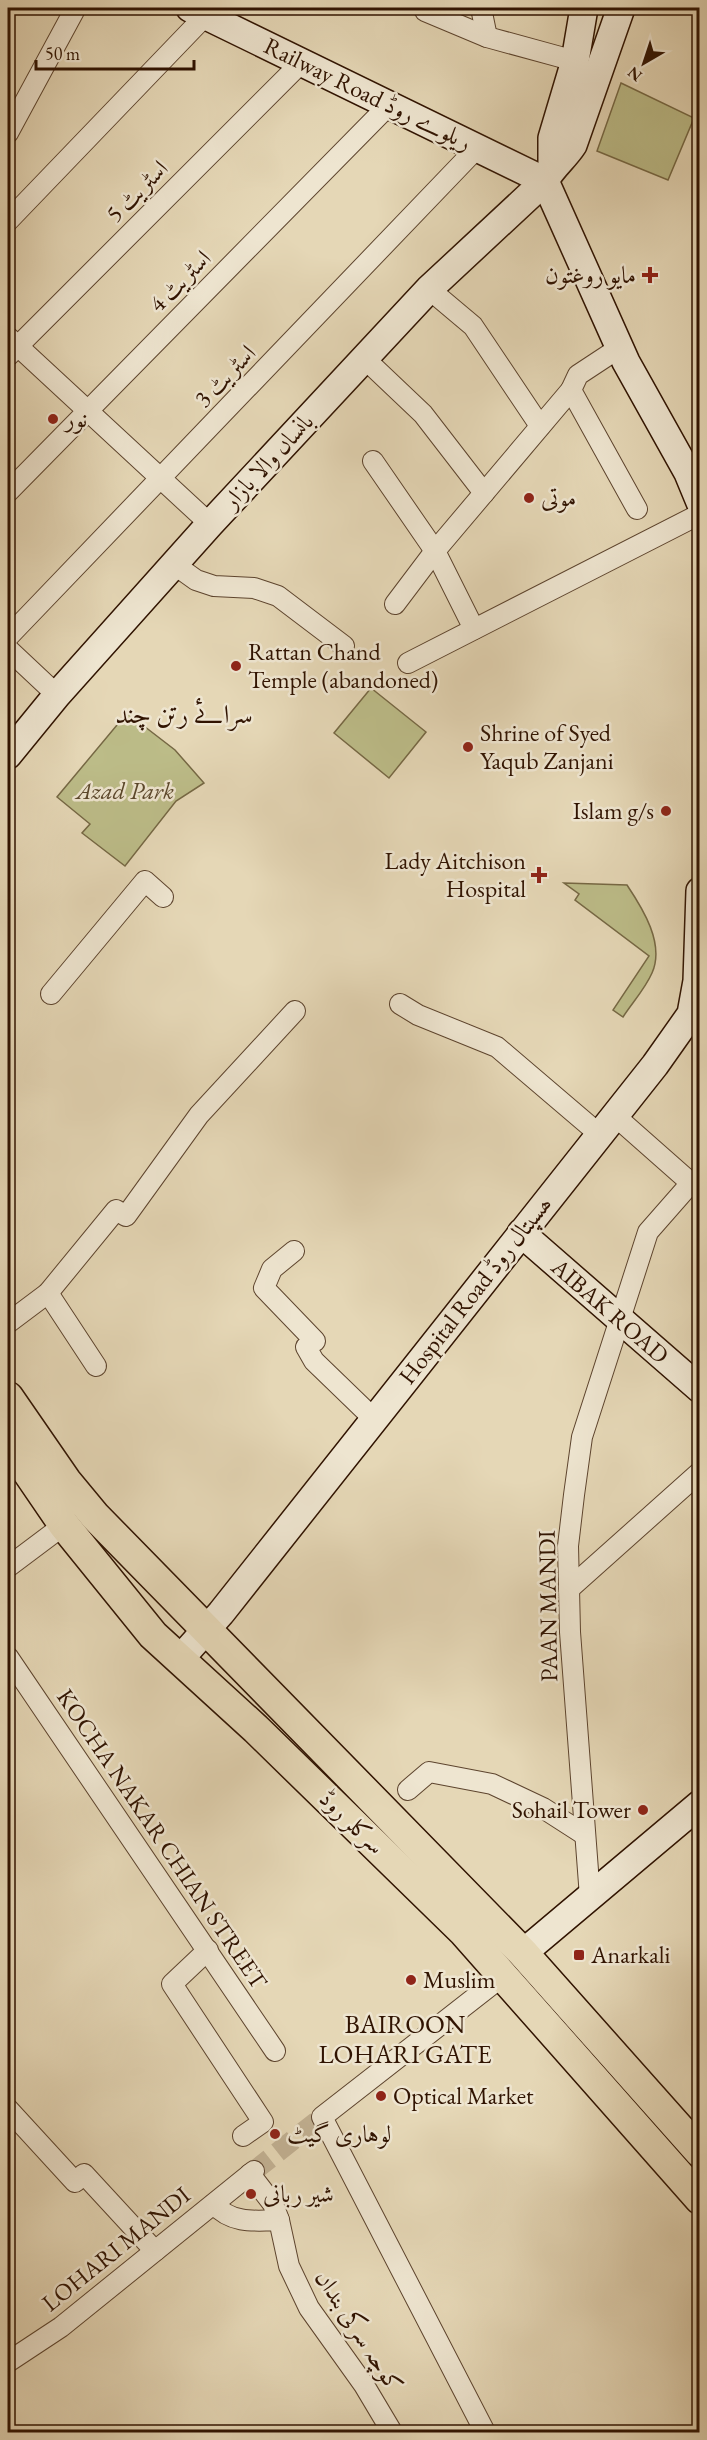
<svg xmlns="http://www.w3.org/2000/svg" width="707" height="2440" font-family="'EB Garamond',Amiri,serif">
	<style>
		.green { fill: #bcbc88; stroke: #766844; stroke-width: 1.5 }
		.lines { fill: none; stroke-linecap: round; stroke-linejoin: round }
		.street-tunnel { stroke: #c1b092; stroke-width: 20; stroke-dasharray: 20 10; stroke-linecap: butt }
		.street-casing { stroke: #5d442e; stroke-width: 22 }
		.secondary-casing { stroke: #301301; stroke-width: 30 }
		.primary-casing { stroke: #301301; stroke-width: 33 }
		.street { stroke: #eee5d0; stroke-width: 20 }
		.secondary { stroke: #eee5d0; stroke-width: 27 }
		.primary { stroke: #e5d7b6; stroke-width: 30 }
		.poi-dot { fill: #8f2418; stroke: #eee5d0; stroke-width: 2 }
		.labels { text-anchor: middle; stroke-width: 5; stroke-linejoin: round; paint-order: stroke }
		.street-label { font-size: 24px; fill: #301301; stroke: #eee5d0 }
		.poi-label { font-size: 24px; fill: #301301; stroke: #eee5d0; text-anchor: start }
		.park-label { font-size: 24px; font-style: italic; fill: #5a462a; stroke: #eee5d0 }
		.neighbourhood-label { font-size: 26px; fill: #301301; stroke: #eee5d0 }
	</style>
	<rect width="100%" height="100%" fill="#e5d7b6"/>
	<filter id="stains"><feTurbulence type="fractalNoise" baseFrequency=".00333" numOctaves="4"/><feColorMatrix values="0 0 0 0 .2 0 0 0 0 .09 0 0 0 0 .02 0 0 0 .5 -.17"/></filter>
	<radialGradient id="worn" r=".72"><stop offset=".6" stop-color="#630" stop-opacity="0"/><stop offset="1" stop-color="#630" stop-opacity=".3"/></radialGradient>
	<g class="green">
		<polygon points="621,83 694,118 668,180 597,151"/>
		<polygon points="371,688 426,732 389,778 334,733"/>
		<polygon points="127,713 175,750 204,783 176,801 125,866 82,833 90,824 57,797"/>
		<path d="M 564,883 L 627,885 C 643,909 665,944 652,973 C 645,989 632,1003 623,1017 L 613,1010 L 649,956 L 575,900 L 579,894 Z"/>
	</g>
	<g class="lines">
		<polyline class="street-tunnel" points="254,2171 322,2117"/>
		<g class="street-casing">
			<g id="street">
				<polyline points="481,8 487,37"/>
				<polyline points="425,11 487,37 575,61"/>
				<polyline points="8,133 74,11"/>
				<polyline points="8,221 206,15"/>
				<polyline points="429,289 473,326 540,426"/>
				<polyline points="8,337 210,524"/>
				<polyline points="619,348 578,375 571,390 637,509"/>
				<polyline points="8,356 302,62"/>
				<polyline points="364,358 423,414 484,493"/>
				<polyline points="373,461 435,551 474,629"/>
				<polyline points="8,492 389,105"/>
				<polyline points="175,565 196,580 214,586 254,588 278,596 344,646"/>
				<polyline points="395,604 435,551 571,390"/>
				<polyline points="8,637 477,148"/>
				<polyline points="8,649 57,695"/>
				<polyline points="408,663 700,514"/>
				<polyline points="51,994 145,881 163,897"/>
				<polyline points="400,1004 418,1015 497,1047 599,1134"/>
				<polyline points="294,1251 272,1269 264,1288 315,1341 306,1347 314,1361 374,1419"/>
				<polyline points="48,1293 96,1366"/>
				<polyline points="8,1323 48,1293 116,1210 126,1216 199,1115 295,1011"/>
				<polyline points="8,1567 64,1525"/>
				<polyline points="569,1589 700,1472"/>
				<polyline points="8,1657 275,2051"/>
				<polyline points="408,1790 429,1772 492,1784 543,1808 585,1835"/>
				<polyline points="590,1897 570,1632 568,1546 574,1495 582,1437 648,1232 691,1183 614,1115"/>
				<polyline points="208,1950 172,1984 263,2122 243,2136"/>
				<polyline points="8,2109 75,2182 84,2174 155,2251"/>
				<polyline points="250,2174 273,2204 279,2220"/>
				<path d="M 214,2204 C 231,2224 255,2221 279,2220 L 289,2266 L 309,2308 L 364,2385 L 392,2432"/>
				<polyline points="8,2362 61,2327 254,2171"/>
				<polyline points="485,2432 322,2117 504,1975"/>
			</g>
		</g>
		<g class="secondary-casing">
			<g id="secondary">
				<path d="M 621,8 L 573,145 C 564,159 552,167 545,181 L 626,362 L 688,473 L 700,502"/>
				<polyline points="552,168 552,138 575,61 584,8"/>
				<polyline points="8,755 57,695 210,524 429,289 545,181 190,8"/>
				<polyline points="521,1233 700,1389"/>
				<polyline points="179,1660 221,1613 655,1065 691,1014 697,981 700,891"/>
				<polyline points="523,1953 700,1804"/>
			</g>
		</g>
		<g class="primary-casing">
			<g id="primary">
				<polyline points="8,1397 66,1481 95,1516 523,1953 700,2152"/>
				<polyline points="8,1443 64,1525 153,1635 256,1729 464,1932 700,2199"/>
			</g>
		</g>
		<use href="#street" class="street"/>
		<use href="#secondary" class="secondary"/>
		<use href="#primary" class="primary"/>
	</g>
	<g class="poi-dot">
		<path d="M647 266h6v6h6v6h-6v6h-6v-6h-6v-6h6z"/>
		<circle cx="53" cy="419" r="6"/>
		<circle cx="529" cy="498" r="6"/>
		<circle cx="236" cy="666" r="6"/>
		<circle cx="468" cy="747" r="6"/>
		<circle cx="666" cy="811" r="6"/>
		<path d="M536 866h6v6h6v6h-6v6h-6v-6h-6v-6h6z"/>
		<circle cx="643" cy="1810" r="6"/>
		<rect x="573" y="1949" width="12" height="12" rx="3"/>
		<circle cx="411" cy="1980" r="6"/>
		<circle cx="381" cy="2096" r="6"/>
		<circle cx="275" cy="2134" r="6"/>
		<circle cx="251" cy="2194" r="6"/>
	</g>
	<g class="labels">
		<g class="street-label">
			<text transform="translate(368 94) rotate(26)" y="8">Railway Road ریلوے روڈ</text>
			<text transform="translate(137 191) rotate(-45)" y="8">اسٹریٹ 5</text>
			<text transform="translate(180 281) rotate(-45)" y="8">اسٹریٹ 4</text>
			<text transform="translate(225 376) rotate(-46)" y="8">اسٹریٹ 3</text>
			<text transform="translate(268 461) rotate(-47)" y="8">بانساں والا بازار</text>
			<text transform="translate(475 1290) rotate(-52)" y="8">Hospital Road ھسپتال روڈ</text>
			<text transform="translate(610 1311) rotate(41)" y="8">AIBAK ROAD</text>
			<text transform="translate(548 1606) rotate(-91)" y="8">PAAN MANDI</text>
			<text transform="translate(352 1822) rotate(44)" y="8">سرکلر روڈ</text>
			<text transform="translate(162 1839) rotate(56)" y="8">KOCHA NAKAR CHIAN STREET</text>
			<text transform="translate(116 2249) rotate(-39)" y="8">LOHARI MANDI</text>
			<text transform="translate(359 2331) rotate(57)" y="8">کوچہ سرکی بنداں</text>
		</g>
		<g class="poi-label">
			<text x="636" y="283" text-anchor="end">مایو روغتون</text>
			<text x="65" y="427">نور</text>
			<text x="541" y="506">موتی</text>
			<text x="248" y="660">Rattan Chand<tspan x="248" dy="28">Temple (abandoned)</tspan></text>
			<text x="480" y="741">Shrine of Syed<tspan x="480" dy="28">Yaqub Zanjani</tspan></text>
			<text x="654" y="819" text-anchor="end">Islam g/s</text>
			<text x="526" y="869" text-anchor="end">Lady Aitchison<tspan x="526" dy="28">Hospital</tspan></text>
			<text x="631" y="1818" text-anchor="end">Sohail Tower</text>
			<text x="591" y="1963">Anarkali</text>
			<text x="423" y="1988">Muslim</text>
			<text x="393" y="2104">Optical Market</text>
			<text x="287" y="2142">لوہاری گیٹ</text>
			<text x="263" y="2202">شیر ربانی</text>
		</g>
		<g class="park-label">
			<text x="125" y="799">Azad Park</text>
		</g>
		<g class="neighbourhood-label">
			<text x="184" y="723">سرائے رتن چند</text>
			<text x="405" y="2033">BAIROON<tspan x="405" dy="30">LOHARI GATE</tspan></text>
		</g>
	</g>
	<rect width="707" height="2440" fill="none" stroke="#e5d7b6" stroke-width="30"/>
	<rect x="9" y="9" width="689" height="2422" fill="none" stroke="#301301" stroke-width="3"/>
	<rect x="15" y="15" width="677" height="2410" fill="none" stroke="#301301" stroke-width="1.5"/>
	<g transform="translate(644 63) rotate(219)" stroke="#eee5d0" stroke-width="4.5" paint-order="stroke">
	<path d="M0-4.5L10 22L0 15L-10 22Z" fill="#301301"/>
	<text y="-9" font-size="16" font-weight="bold" text-anchor="middle" fill="#301301">N</text>
	</g>
	<path d="M36 60v9h158v-9" fill="none" stroke="#301301" stroke-width="3"/>
	<text x="45" y="60" font-size="18" fill="#301301" stroke="#eee5d0" stroke-width="4.5" paint-order="stroke">50 m</text>
	<rect width="100%" height="100%" filter="url(#stains)"/>
	<rect width="100%" height="100%" fill="url(#worn)"/>
</svg>
